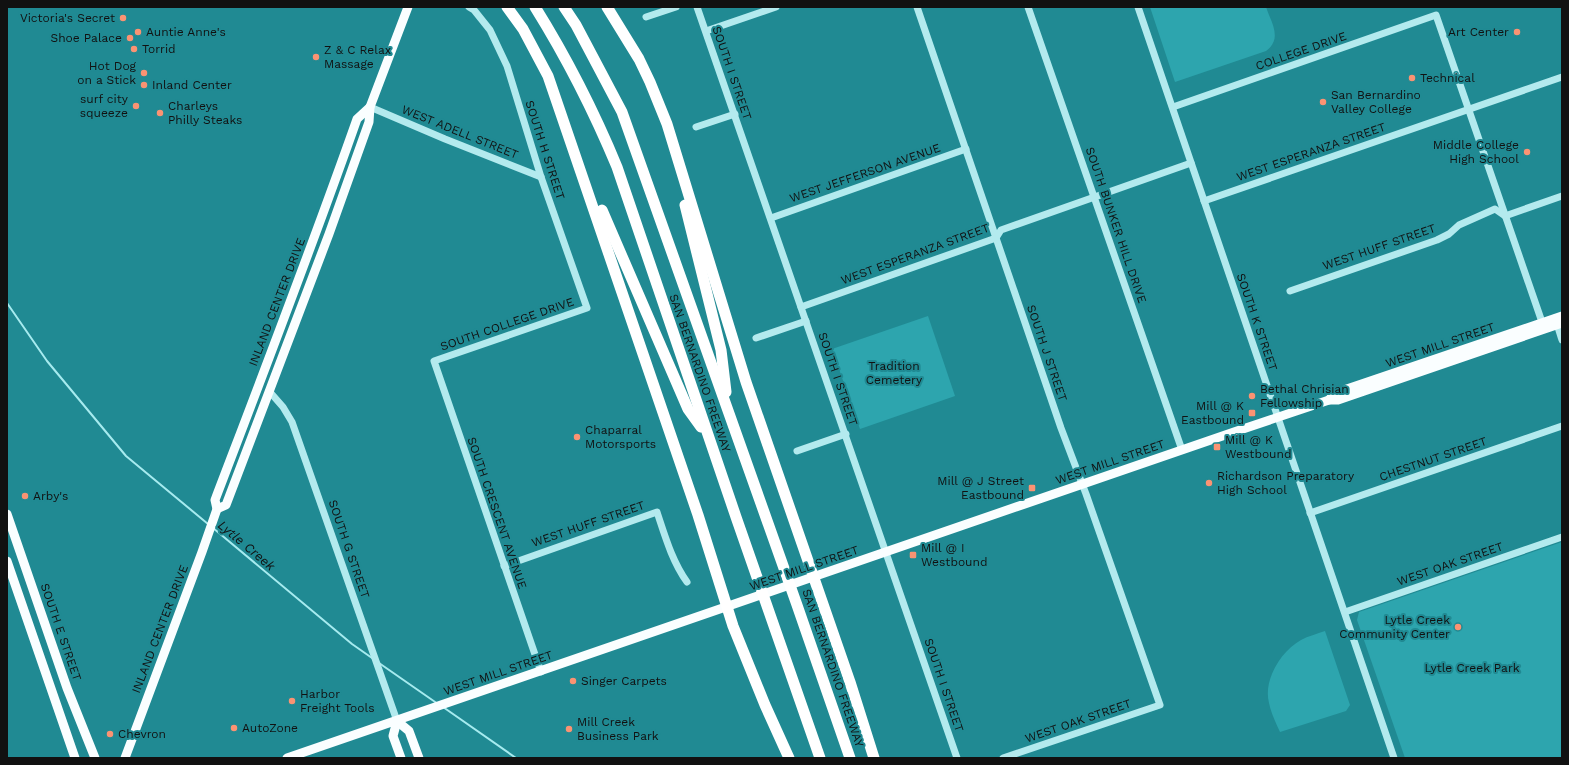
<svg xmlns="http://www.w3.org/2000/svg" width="1569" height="765" font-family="'Work Sans',sans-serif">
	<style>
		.green { fill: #2da5ae }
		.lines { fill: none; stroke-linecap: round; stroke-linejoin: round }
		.stream { stroke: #a6ebef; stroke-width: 2 }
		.minor { stroke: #b3eaee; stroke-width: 7 }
		.major { stroke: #fafeff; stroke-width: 9 }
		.highway { stroke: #fff; stroke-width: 11 }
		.poi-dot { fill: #fb9373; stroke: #208a93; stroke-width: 1.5 }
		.labels { text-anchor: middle; stroke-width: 4; stroke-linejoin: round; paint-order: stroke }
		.poi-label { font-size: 12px; fill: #111; stroke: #208a93; text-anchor: start }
		.street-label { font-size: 12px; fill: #111; stroke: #208a93 }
		.park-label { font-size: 12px; fill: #111; stroke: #208a93 }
		.water-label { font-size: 13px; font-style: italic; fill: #111; stroke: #208a93 }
	</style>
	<rect width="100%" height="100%" fill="#208a93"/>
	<g class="green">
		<path d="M 1150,7 L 1266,7 C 1271,22 1283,39 1266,51 L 1175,82 Z"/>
		<polygon points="928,316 955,396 860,429 832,349"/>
		<polygon points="1562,542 1562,758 1405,758 1357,620 1359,612"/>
		<path d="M 1325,631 L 1350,705 L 1346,711 L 1280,732 C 1276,723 1271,713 1269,703 C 1263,680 1281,651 1301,640 C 1308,636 1317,634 1325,631 Z"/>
	</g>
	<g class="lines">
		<g class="stream">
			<polyline points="7,303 47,361 126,456 208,524"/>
			<polyline points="213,528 352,644 372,658"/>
			<polyline points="379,663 438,704"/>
			<polyline points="443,707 516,758"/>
		</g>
		<g class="minor">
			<polyline points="469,7 474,10 490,30 507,66 541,177 587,308 434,361 541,672"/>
			<polyline points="697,7 957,758"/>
			<polyline points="917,7 1061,428 1086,494 1160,705 1003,758"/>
			<polyline points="1028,7 1182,450"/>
			<polyline points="1138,7 1394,758"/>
			<polyline points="646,17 676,7"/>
			<polyline points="706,31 776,7"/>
			<polyline points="370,107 445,139 541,177"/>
			<polyline points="1173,107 1436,15 1542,322"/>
			<polyline points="696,127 735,114"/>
			<polyline points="1204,201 1562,77"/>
			<polyline points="771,218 966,149"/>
			<polyline points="1290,291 1437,240 1449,234 1459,225 1495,209 1505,216 1562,196"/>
			<polyline points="801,307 996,238 1001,230 1191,163"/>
			<polyline points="1556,321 1562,340"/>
			<polyline points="756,338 806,321"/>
			<polyline points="269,391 283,407 292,422 397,721"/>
			<polyline points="797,451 846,434"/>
			<polyline points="1310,513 1562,426"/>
			<path d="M 504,566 L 657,512 C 665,536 672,561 687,582"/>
			<polyline points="1345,612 1562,537"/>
		</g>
		<g class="major">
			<polyline points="1329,400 1335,393 1562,316"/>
			<polyline points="217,509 226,505 329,234 369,122 370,107 408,7"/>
			<polyline points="7,514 67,688 95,758"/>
			<polyline points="7,561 75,758"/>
			<polyline points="397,721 409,731 419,758"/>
			<polyline points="397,721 393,736 401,758"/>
			<path d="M 125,758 L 202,552 L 217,509 L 215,500 C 263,374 312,247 357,119 L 370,107"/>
			<polyline points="287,758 1234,432 1329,400 1338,400 1562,323"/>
		</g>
		<g class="highway">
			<polyline points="507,7 523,29 548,76 698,515 733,626 765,705 789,758"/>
			<path d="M 535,7 C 568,60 593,109 617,167 L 736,517 L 820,758"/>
			<polyline points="564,7 576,25 622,112 797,605 850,758"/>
			<polyline points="607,7 639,59 650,82 667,124 746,382 850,682 874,758"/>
			<polyline points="685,205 721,350 726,392"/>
			<polyline points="602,210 688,409 701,427"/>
		</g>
	</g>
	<g class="poi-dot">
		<circle cx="123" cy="18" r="4"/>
		<circle cx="138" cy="32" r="4"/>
		<circle cx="1517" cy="32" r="4"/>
		<circle cx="130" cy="38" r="4"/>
		<circle cx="134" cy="49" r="4"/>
		<circle cx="316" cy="57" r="4"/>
		<circle cx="144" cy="73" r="4"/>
		<circle cx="1412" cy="78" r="4"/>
		<circle cx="144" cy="85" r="4"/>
		<circle cx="1323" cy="102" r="4"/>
		<circle cx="136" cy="106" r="4"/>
		<circle cx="160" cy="113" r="4"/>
		<circle cx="1527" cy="152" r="4"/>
		<circle cx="1252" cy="396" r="4"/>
		<rect x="1248" y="409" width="8" height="8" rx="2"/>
		<circle cx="577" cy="437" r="4"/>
		<rect x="1213" y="443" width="8" height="8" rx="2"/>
		<circle cx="1209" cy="483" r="4"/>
		<rect x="1028" y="484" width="8" height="8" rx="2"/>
		<circle cx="25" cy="496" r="4"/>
		<rect x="909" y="551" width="8" height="8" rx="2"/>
		<circle cx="1458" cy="627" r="4"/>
		<circle cx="573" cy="681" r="4"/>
		<circle cx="292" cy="701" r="4"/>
		<circle cx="234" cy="728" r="4"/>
		<circle cx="569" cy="729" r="4"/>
		<circle cx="110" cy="734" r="4"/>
	</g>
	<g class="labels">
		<g class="poi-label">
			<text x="115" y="22" text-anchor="end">Victoria's Secret</text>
			<text x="146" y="36">Auntie Anne's</text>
			<text x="1509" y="36" text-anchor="end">Art Center</text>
			<text x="122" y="42" text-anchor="end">Shoe Palace</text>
			<text x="142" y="53">Torrid</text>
			<text x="324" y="54">Z &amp; C Relax<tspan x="324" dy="14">Massage</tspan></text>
			<text x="136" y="70" text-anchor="end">Hot Dog<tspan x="136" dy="14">on a Stick</tspan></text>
			<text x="1420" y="82">Technical</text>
			<text x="152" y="89">Inland Center</text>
			<text x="1331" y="99">San Bernardino<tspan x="1331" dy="14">Valley College</tspan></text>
			<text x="128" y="103" text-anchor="end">surf city<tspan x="128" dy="14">squeeze</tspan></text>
			<text x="168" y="110">Charleys<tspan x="168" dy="14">Philly Steaks</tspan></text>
			<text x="1519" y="149" text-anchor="end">Middle College<tspan x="1519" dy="14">High School</tspan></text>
			<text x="1260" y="393">Bethal Chrisian<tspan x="1260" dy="14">Fellowship</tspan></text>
			<text x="1244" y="410" text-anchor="end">Mill @ K<tspan x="1244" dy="14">Eastbound</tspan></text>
			<text x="585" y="434">Chaparral<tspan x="585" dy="14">Motorsports</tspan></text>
			<text x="1225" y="444">Mill @ K<tspan x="1225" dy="14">Westbound</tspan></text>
			<text x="1217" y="480">Richardson Preparatory<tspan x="1217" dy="14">High School</tspan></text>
			<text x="1024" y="485" text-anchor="end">Mill @ J Street<tspan x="1024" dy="14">Eastbound</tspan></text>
			<text x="33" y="500">Arby's</text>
			<text x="921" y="552">Mill @ I<tspan x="921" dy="14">Westbound</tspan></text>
			<text x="1450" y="624" text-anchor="end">Lytle Creek<tspan x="1450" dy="14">Community Center</tspan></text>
			<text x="581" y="685">Singer Carpets</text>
			<text x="300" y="698">Harbor<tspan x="300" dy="14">Freight Tools</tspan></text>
			<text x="577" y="726">Mill Creek<tspan x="577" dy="14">Business Park</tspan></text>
			<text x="242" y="732">AutoZone</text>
			<text x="118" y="738">Chevron</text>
		</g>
		<g class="street-label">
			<text transform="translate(1301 51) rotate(-19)" y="4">COLLEGE DRIVE</text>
			<text transform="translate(732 73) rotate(71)" y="4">SOUTH I STREET</text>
			<text transform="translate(460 132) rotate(22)" y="4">WEST ADELL STREET</text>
			<text transform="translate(545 150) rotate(72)" y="4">SOUTH H STREET</text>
			<text transform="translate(1311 152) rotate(-19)" y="4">WEST ESPERANZA STREET</text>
			<text transform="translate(865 173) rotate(-19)" y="4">WEST JEFFERSON AVENUE</text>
			<text transform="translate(1116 225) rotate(71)" y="4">SOUTH BUNKER HILL DRIVE</text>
			<text transform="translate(1379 247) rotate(-19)" y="4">WEST HUFF STREET</text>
			<text transform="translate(915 254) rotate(-20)" y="4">WEST ESPERANZA STREET</text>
			<text transform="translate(277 302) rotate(-69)" y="4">INLAND CENTER DRIVE</text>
			<text transform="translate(1257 322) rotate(71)" y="4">SOUTH K STREET</text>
			<text transform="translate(507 324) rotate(-19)" y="4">SOUTH COLLEGE DRIVE</text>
			<text transform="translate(1440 345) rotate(-19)" y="4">WEST MILL STREET</text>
			<text transform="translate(1047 353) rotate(71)" y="4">SOUTH J STREET</text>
			<text transform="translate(700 373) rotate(71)" y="4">SAN BERNARDINO FREEWAY</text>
			<text transform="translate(838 379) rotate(71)" y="4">SOUTH I STREET</text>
			<text transform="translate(1433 459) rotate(-19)" y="4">CHESTNUT STREET</text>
			<text transform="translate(1110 462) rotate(-19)" y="4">WEST MILL STREET</text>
			<text transform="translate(497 513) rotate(71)" y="4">SOUTH CRESCENT AVENUE</text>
			<text transform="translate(588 524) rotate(-19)" y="4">WEST HUFF STREET</text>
			<text transform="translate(349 549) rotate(71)" y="4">SOUTH G STREET</text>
			<text transform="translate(1450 564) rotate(-19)" y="4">WEST OAK STREET</text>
			<text transform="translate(804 568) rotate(-19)" y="4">WEST MILL STREET</text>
			<text transform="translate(160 629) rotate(-69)" y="4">INLAND CENTER DRIVE</text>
			<text transform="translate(61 632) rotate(71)" y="4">SOUTH E STREET</text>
			<text transform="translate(833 668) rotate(71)" y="4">SAN BERNARDINO FREEWAY</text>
			<text transform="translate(498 673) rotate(-19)" y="4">WEST MILL STREET</text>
			<text transform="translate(944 685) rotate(71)" y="4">SOUTH I STREET</text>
			<text transform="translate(1078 721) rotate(-19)" y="4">WEST OAK STREET</text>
		</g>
		<g class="park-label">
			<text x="894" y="370">Tradition<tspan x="894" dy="14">Cemetery</tspan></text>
			<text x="1472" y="672">Lytle Creek Park</text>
		</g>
		<g class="water-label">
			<text transform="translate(247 545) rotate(40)" y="5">Lytle Creek</text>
		</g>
	</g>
	<rect width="1569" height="765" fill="none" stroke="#111111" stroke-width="16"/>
</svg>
